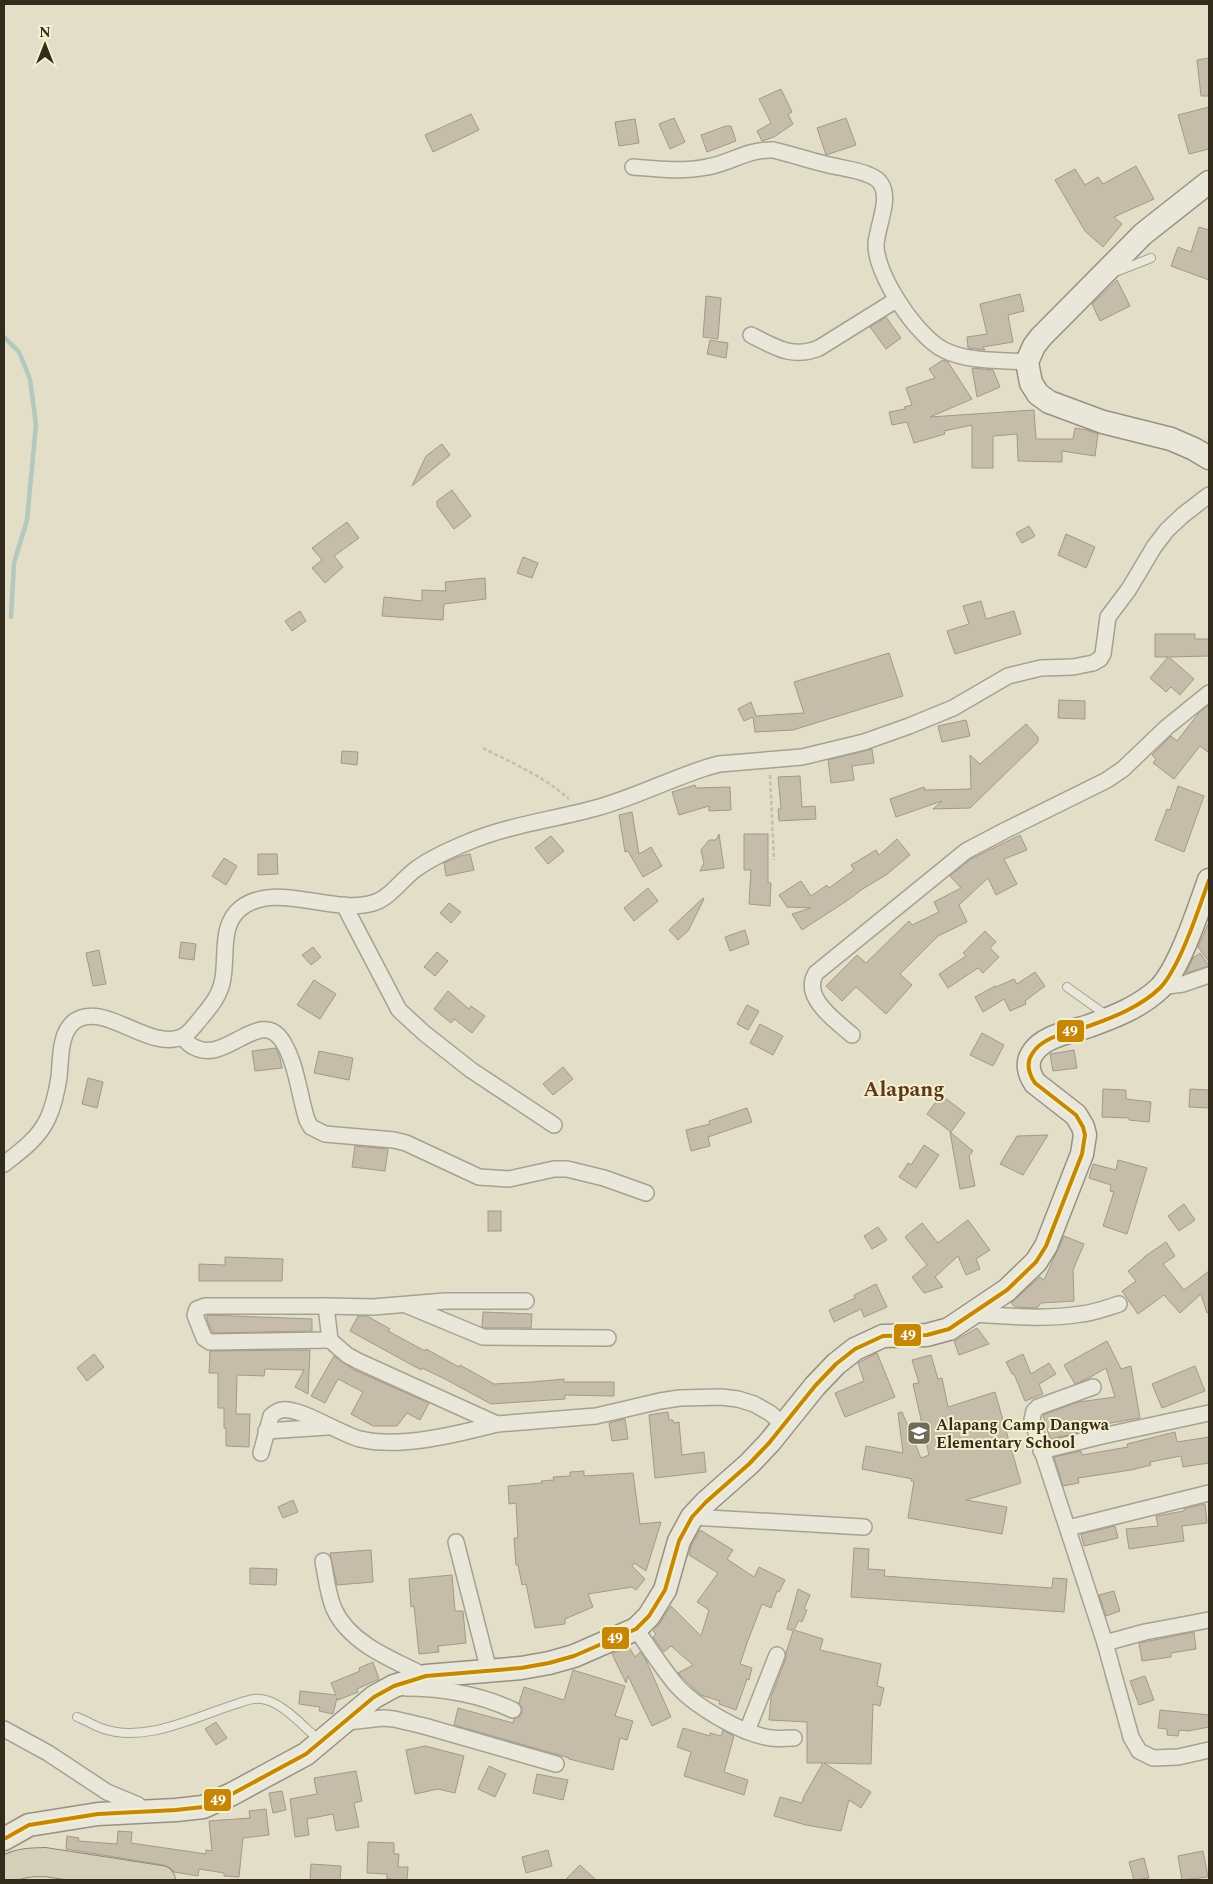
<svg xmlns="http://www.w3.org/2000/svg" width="1213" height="1884" font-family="Spectral,serif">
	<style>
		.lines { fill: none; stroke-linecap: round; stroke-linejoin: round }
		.stream { stroke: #b4c8be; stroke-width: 4.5 }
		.building { fill: #c5bca9; stroke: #a19a88 }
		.lane-casing { stroke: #a6a292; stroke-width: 10 }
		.street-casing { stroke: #a6a292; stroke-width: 18 }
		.secondary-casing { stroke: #969182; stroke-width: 25 }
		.highway-casing { stroke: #8c8779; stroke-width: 30 }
		.path { stroke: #c2bfb1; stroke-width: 2.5; stroke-dasharray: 4 2.5; stroke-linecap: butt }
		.lane { stroke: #e9e7da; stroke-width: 8 }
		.street { stroke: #e9e7da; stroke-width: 15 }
		.secondary { stroke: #e9e7da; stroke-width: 22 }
		.highway { stroke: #d4cfb9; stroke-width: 28 }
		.bus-1-casing { stroke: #f4efcd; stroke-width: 8 }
		.bus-1 { stroke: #c68707; stroke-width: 4 }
		.labels { text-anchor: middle; stroke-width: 4; stroke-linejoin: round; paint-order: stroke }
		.poi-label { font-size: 16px; font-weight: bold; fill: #332b1c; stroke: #f4efcd; text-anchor: start }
		.district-label { font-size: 21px; font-weight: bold; fill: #5e361c; stroke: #f4efcd }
		.line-badge { stroke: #f4efcd; stroke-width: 2 }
		.badge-label { font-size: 14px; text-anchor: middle; font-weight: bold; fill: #fff }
	</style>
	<rect width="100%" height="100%" fill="#e2dec8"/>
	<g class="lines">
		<polyline class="stream" points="4,337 19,352 30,379 36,425 27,520 14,563 11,617"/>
	</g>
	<g class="building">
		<polygon points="1209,58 1209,96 1201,96 1197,60"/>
		<polygon points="781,89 792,112 788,114 793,124 774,137 762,141 757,131 771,123 759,99"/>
		<polygon points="1209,107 1209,149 1189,154 1178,115"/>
		<polygon points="471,114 479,130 433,152 425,135"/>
		<polygon points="674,118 685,142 670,149 659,124"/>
		<polygon points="846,118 856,145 826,155 817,128"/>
		<polygon points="635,119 639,143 619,146 615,122"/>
		<polygon points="726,126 731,126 736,141 707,152 701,135"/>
		<polygon points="1136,166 1154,199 1114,217 1122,224 1103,247 1085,231 1055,180 1075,169 1085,185 1098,177 1103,184"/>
		<polygon points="1199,227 1209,230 1209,280 1171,266 1178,247 1191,252"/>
		<polygon points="1117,280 1130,306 1100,321 1092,304"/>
		<polygon points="1020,294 1024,311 1008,315 1013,342 983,347 985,350 968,348 967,337 987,334 980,304"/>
		<polygon points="706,296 721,298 718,339 703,337"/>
		<polygon points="886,317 901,338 886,349 870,327"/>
		<polygon points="710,340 728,343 726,358 707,354"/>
		<polygon points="943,360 948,362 972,399 930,417 1034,410 1036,439 1073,439 1075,428 1087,430 1098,434 1095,456 1062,451 1062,462 1018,461 1017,434 993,436 993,468 972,468 972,425 944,431 945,434 914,443 907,422 892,425 889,412 905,409 904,407 912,405 906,388 935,378 929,369"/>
		<polygon points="972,368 993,370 1000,387 977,397"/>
		<polygon points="442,444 450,455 412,486 426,456"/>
		<polygon points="452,490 471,516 454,529 437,506 437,501"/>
		<polygon points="347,522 359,538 334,556 343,567 325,583 312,568 322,560 312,548"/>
		<polygon points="1029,526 1035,536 1022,543 1016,533"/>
		<polygon points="1066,534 1095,547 1086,568 1058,555"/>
		<polygon points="523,557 538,563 532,578 517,573"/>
		<polygon points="485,578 486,599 444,604 443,620 382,616 384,597 422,601 422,590 446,591 445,582"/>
		<polygon points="981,601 986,619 1014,611 1021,634 955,654 947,631 969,624 963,606"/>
		<polygon points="300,611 306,621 292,631 285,621"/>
		<polygon points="1155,634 1195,634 1195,639 1209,639 1209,656 1169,657 1194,679 1180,695 1171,687 1166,692 1150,678 1168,657 1155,657"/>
		<polygon points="889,653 903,696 793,730 755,732 753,717 744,721 738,709 751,702 756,716 804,713 794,682"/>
		<polygon points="1059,700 1085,701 1085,719 1058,718"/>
		<polygon points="1209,705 1209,753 1200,746 1174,779 1153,763 1156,759 1152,755 1171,736 1177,741 1198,714"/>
		<polygon points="966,720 970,736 942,742 938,726"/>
		<polygon points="1026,724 1038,737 1038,742 970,808 933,809 942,801 896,817 890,799 924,787 925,790 971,789 970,755 980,764"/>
		<polygon points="872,749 874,763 852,766 854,780 831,783 828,760"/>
		<polygon points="342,751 358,752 357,765 341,763"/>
		<polygon points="800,776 802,807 815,806 816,819 779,821 778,809 781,809 778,777"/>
		<polygon points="695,785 696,788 730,787 731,810 709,811 709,806 679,815 672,792"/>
		<polygon points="1178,786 1204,796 1184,852 1155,840 1167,809 1170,810"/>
		<polygon points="632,812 639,854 651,847 662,866 643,877 628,851 625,852 619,815"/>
		<polygon points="719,834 724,868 700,871 704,863 701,850 709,840 716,840"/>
		<polygon points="744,834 768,834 768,882 771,883 770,906 749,904 751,870 744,870"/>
		<polygon points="1020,835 1027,850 1004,859 1017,884 996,895 988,878 959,905 967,922 938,936 900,974 912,985 886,1014 856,987 842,1001 826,986 857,955 866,963 909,921 912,925 939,912 934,902 961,888 950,876 971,859"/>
		<polygon points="551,836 564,851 548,864 535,848"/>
		<polygon points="897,839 910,855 886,875 861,890 848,900 802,930 792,914 811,908 787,907 779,895 801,881 811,896 827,885 829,888 854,870 851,865 876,850 879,855"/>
		<polygon points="258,854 277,854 278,874 258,875"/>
		<polygon points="470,854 474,870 446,876 444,863 460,856"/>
		<polygon points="224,858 237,866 226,885 212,876"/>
		<polygon points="648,888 658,901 634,921 624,908"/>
		<polygon points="703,898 704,899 688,931 678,940 669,930"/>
		<polygon points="449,903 461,912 451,923 440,913"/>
		<polygon points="1209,922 1209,962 1198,947"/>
		<polygon points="745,930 749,944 730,951 725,937"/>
		<polygon points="985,931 996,942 990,948 999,957 983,973 978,968 948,988 939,974 966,956 963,953"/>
		<polygon points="181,942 196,944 194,960 179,958"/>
		<polygon points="313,947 321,957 311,965 302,955"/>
		<polygon points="99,950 106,984 93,986 86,953"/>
		<polygon points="437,952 448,961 435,976 424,967"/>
		<polygon points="1200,953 1209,966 1186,973 1193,958"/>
		<polygon points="1035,972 1045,986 1025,1001 1026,1004 1010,1011 1004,999 983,1012 975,997 995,986 996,987 1014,979 1017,984"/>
		<polygon points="314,980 336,994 320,1019 297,1005"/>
		<polygon points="448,991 469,1009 471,1006 485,1016 472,1033 454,1019 451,1023 434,1009"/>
		<polygon points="747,1005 759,1011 748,1030 737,1024"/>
		<polygon points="760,1024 783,1036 773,1055 750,1043"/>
		<polygon points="982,1033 1004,1045 993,1066 970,1055"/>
		<polygon points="276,1048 280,1058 282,1068 255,1071 252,1051"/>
		<polygon points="1074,1050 1077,1068 1053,1071 1050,1054"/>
		<polygon points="319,1051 353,1058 349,1080 314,1073"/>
		<polygon points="563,1067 573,1079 553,1095 543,1084"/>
		<polygon points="88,1078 103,1082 97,1108 82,1104"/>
		<polygon points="1103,1089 1126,1090 1126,1099 1151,1102 1149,1122 1129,1120 1129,1118 1102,1117"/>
		<polygon points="1190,1089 1209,1090 1209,1108 1189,1107"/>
		<polygon points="941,1095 965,1113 951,1132 927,1114"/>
		<polygon points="747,1108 752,1122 708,1137 710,1146 691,1151 686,1130 710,1124 709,1121"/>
		<polygon points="950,1132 973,1151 969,1156 975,1186 960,1189"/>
		<polygon points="1048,1135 1023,1175 1000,1164 1017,1136"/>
		<polygon points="924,1145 939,1155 916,1188 899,1177 908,1163 911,1165"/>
		<polygon points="355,1146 388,1149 385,1171 352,1167"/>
		<polygon points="1118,1160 1147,1168 1127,1234 1103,1226 1114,1192 1110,1191 1111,1185 1089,1178 1093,1164 1116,1170"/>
		<polygon points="1184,1204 1195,1220 1179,1231 1168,1216"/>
		<rect x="488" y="1211" width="13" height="20"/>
		<polygon points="968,1220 990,1250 976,1259 980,1269 966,1275 958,1256 935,1277 943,1287 924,1293 912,1277 927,1265 905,1237 922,1223 938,1243"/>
		<polygon points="878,1227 887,1240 872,1249 864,1236"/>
		<polygon points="1064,1236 1084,1244 1073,1270 1074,1301 1041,1303 1037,1308 1015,1307 1011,1303 1040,1277 1044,1280"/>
		<polygon points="1166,1242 1175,1256 1163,1264 1184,1290 1209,1271 1209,1312 1207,1313 1201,1294 1180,1313 1164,1295 1138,1314 1122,1291 1136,1281 1128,1271 1144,1258 1144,1257"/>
		<polygon points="225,1257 283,1259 282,1281 199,1281 199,1264 225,1265"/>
		<polygon points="876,1284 887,1307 864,1317 861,1309 834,1322 829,1310 855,1298 854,1295"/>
		<polygon points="483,1312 532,1314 531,1328 485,1328 482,1327"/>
		<polygon points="207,1315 312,1319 312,1331 213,1333 207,1320"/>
		<polygon points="358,1316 367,1316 390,1329 388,1331 425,1351 426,1349 459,1367 460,1365 494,1384 532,1382 564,1379 564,1382 614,1382 614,1396 565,1395 565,1399 491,1404 445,1379 422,1368 421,1370 350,1331"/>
		<polygon points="977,1328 989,1344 959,1355 954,1341"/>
		<polygon points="1107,1341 1121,1369 1131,1366 1140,1418 1076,1429 1077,1433 1050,1439 1043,1415 1078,1402 1115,1397 1106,1368 1089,1378 1075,1384 1064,1365"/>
		<polygon points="310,1350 308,1394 295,1387 304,1370 265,1369 264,1376 237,1375 236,1414 250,1414 249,1447 226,1446 226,1428 224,1428 224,1408 218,1408 218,1373 209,1373 210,1351"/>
		<polygon points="877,1353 895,1397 845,1417 835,1393 864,1381 858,1363"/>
		<polygon points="94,1354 104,1367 87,1381 77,1368"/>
		<polygon points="1023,1354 1031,1374 1049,1363 1056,1374 1039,1384 1043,1394 1025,1401 1014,1374 1012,1374 1006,1362"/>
		<polygon points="931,1355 938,1379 942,1378 948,1407 995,1392 1021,1483 966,1500 1007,1507 1002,1534 908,1518 914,1481 911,1481 912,1479 862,1469 866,1446 903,1453 898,1413 902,1412 921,1458 929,1455 913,1384 919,1383 912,1360"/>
		<polygon points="334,1356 354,1370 429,1403 420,1420 407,1413 397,1426 373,1426 351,1414 363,1392 338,1379 325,1403 311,1396"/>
		<polygon points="1195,1366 1205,1391 1162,1408 1152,1384"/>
		<polygon points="668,1412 669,1420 673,1420 674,1423 679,1422 682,1455 704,1452 706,1472 655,1478 649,1415"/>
		<polygon points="625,1419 628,1439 612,1441 609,1423"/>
		<polygon points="1175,1432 1177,1442 1209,1437 1209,1463 1183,1467 1181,1456 1150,1462 1151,1465 1131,1470 1078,1478 1079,1483 1063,1486 1054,1457 1081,1451 1082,1455 1128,1447 1127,1444"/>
		<polygon points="584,1471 584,1476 633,1473 640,1524 661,1522 646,1571 634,1563 632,1566 645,1579 636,1590 632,1587 588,1594 593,1607 565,1619 565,1624 535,1628 526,1584 522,1585 518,1565 516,1565 514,1538 518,1538 516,1503 509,1504 508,1486 542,1483 541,1481 554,1480 553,1477 570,1476 570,1472"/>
		<polygon points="293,1500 298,1512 283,1518 278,1507"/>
		<polygon points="1205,1504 1207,1523 1182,1526 1184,1541 1129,1549 1126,1529 1158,1526 1156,1516 1184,1511 1184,1509"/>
		<polygon points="1115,1526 1118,1538 1084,1546 1081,1534"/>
		<polygon points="700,1530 733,1550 727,1559 754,1577 759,1567 785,1580 779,1592 777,1591 771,1608 762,1604 747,1643 740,1664 752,1668 749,1680 747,1679 736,1710 719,1704 720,1701 701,1695 692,1687 678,1673 693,1665 671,1646 664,1652 653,1637 656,1634 653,1631 660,1623 671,1606 701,1636 709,1610 697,1602 718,1573 689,1555 691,1546"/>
		<polygon points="854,1548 869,1549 868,1569 885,1570 884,1576 1052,1588 1053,1578 1067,1579 1064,1612 851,1597"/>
		<polygon points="371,1550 373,1582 337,1585 330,1553"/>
		<polygon points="250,1568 277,1569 276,1585 250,1584"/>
		<polygon points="452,1575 455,1611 463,1611 466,1643 438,1646 439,1652 419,1654 414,1606 411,1607 409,1579"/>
		<polygon points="798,1589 810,1595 804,1609 807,1610 802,1622 799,1620 794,1630 823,1639 820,1650 881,1664 877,1686 884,1688 880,1706 873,1704 871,1764 824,1763 871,1792 861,1808 849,1800 841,1831 806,1825 774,1816 780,1797 802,1803 804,1796 823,1763 807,1763 807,1722 769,1720 771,1697 786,1658 786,1653 793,1631 787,1629"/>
		<polygon points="1114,1591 1120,1611 1106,1616 1099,1595"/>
		<polygon points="1194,1632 1196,1649 1171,1653 1171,1657 1142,1661 1139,1643"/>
		<polygon points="629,1647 635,1657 640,1652 645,1658 671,1717 652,1726 628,1676 626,1683 612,1654"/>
		<polygon points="373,1662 379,1679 357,1689 358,1692 338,1700 337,1698 333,1714 319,1711 320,1707 299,1704 300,1691 336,1695 331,1683 360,1671 359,1668"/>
		<polygon points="573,1670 625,1686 615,1716 633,1721 627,1740 620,1738 613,1770 569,1759 569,1758 454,1725 458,1708 513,1723 514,1719 519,1717 522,1713 522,1708 519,1703 524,1687 564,1700"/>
		<polygon points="1145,1676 1154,1700 1139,1705 1130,1681"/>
		<polygon points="1160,1710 1209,1715 1209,1727 1188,1731 1179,1730 1178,1736 1167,1735 1167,1729 1158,1728"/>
		<polygon points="216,1722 227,1738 216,1745 205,1729"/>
		<polygon points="683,1728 710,1736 710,1733 721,1736 723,1730 734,1736 724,1772 748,1780 744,1795 684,1776 691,1752 677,1747"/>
		<polygon points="425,1746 464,1756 455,1793 438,1789 415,1794 406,1750"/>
		<polygon points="489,1766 506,1774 495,1797 478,1789"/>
		<polygon points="356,1771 362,1801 354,1803 359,1827 336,1831 333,1814 307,1819 309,1835 295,1837 290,1799 317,1794 314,1778"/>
		<polygon points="537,1774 568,1780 563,1800 533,1793"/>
		<polygon points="282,1791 286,1810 273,1813 269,1793"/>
		<polygon points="266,1809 269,1835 243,1838 239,1877 224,1876 224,1873 199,1869 198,1876 174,1872 170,1868 163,1865 66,1849 67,1836 79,1838 78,1841 117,1844 118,1831 132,1832 131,1843 206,1854 206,1850 212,1851 209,1821 250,1818 249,1811"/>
		<polygon points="368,1842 394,1843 394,1854 399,1854 398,1867 408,1867 407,1880 387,1879 387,1874 367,1873"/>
		<polygon points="548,1850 552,1866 526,1873 522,1857"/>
		<polygon points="1203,1851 1208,1877 1182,1880 1178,1856"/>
		<polygon points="1144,1858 1149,1878 1134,1880 1129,1862"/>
		<polygon points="311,1864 341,1866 340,1880 310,1880"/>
		<polygon points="580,1865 596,1880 565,1880"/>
	</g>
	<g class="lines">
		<g class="lane-casing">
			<g id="lane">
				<polyline points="1118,271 1151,258"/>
				<polyline points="1067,987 1106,1015"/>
				<path d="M 77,1717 C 85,1720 93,1725 101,1728 C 143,1744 193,1718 233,1705 C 243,1702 255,1696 266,1700 C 285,1705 305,1728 320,1741"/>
			</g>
		</g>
		<g class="street-casing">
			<g id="street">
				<path d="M 633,167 C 657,169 682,172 707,167 C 731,163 747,149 773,150 C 791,154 808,160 825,164 C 839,168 856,169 869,175 C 874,177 879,180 881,184 C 891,199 877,227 876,244 C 875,274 917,337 944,350 C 968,362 1000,360 1027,362"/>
				<path d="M 751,335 C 775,347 792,359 819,348 L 896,300"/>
				<polyline points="344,905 399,1010 424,1033 471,1070 554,1125"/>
				<polyline points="1160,987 1183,984 1209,975"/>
				<path d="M 852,1035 C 836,1021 801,997 816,973 L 966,851 L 1006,830 L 1107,780 L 1123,769 L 1167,727 L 1209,693"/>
				<path d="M 182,1037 C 186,1040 189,1045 194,1047 C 226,1065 261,1005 283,1042 C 297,1065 299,1095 307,1120 L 311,1127 L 325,1134 L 394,1140 L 406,1143 L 479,1177 L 509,1179 L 554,1169 L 567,1169 L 604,1178 L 646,1193"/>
				<path d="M 4,1164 C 21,1151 39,1138 48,1118 C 54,1105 57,1090 59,1077 C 61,1060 59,1032 75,1021 C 105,1001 148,1051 182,1037 C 190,1033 195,1025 201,1018 C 211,1006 221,994 223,978 C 227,955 220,924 241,908 C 276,881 332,915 373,903 C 390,898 402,879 416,869 C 431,858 449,850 466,843 C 508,825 552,820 596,808 C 633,798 668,780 705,768 L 719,764 L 802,757 L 864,742 L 909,726 L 953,708 L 1008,676 L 1041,668 L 1073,667 L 1093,663 L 1100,659 L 1103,654 L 1108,617 L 1129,589 L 1154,547 L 1167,530 L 1183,515 L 1209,495"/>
				<polyline points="526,1301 445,1301 373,1307 326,1306 330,1340 347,1355 358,1361 497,1424 596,1416 660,1401 680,1398 721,1397 738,1399 754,1404 770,1413 784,1425"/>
				<polyline points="406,1305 483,1337 608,1338"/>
				<polyline points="326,1306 205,1306 197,1309 195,1315 204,1338 210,1342 330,1340"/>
				<path d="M 973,1314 C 1008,1316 1046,1320 1081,1314 C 1094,1313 1106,1308 1119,1304"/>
				<polyline points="1093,1387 1038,1407 1034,1411 1032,1420 1105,1643 1131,1737 1139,1751 1153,1758 1178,1757 1209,1750"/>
				<polyline points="266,1431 327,1427"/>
				<polyline points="1041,1451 1102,1436 1209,1413"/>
				<path d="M 261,1453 L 271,1416 C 274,1413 278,1411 281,1410 C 298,1406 340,1434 360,1439 C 399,1449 458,1434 497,1424"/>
				<polyline points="692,1517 864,1527"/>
				<polyline points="1068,1528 1209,1493"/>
				<polyline points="456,1542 489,1671"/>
				<path d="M 323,1561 C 326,1577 328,1595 334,1609 C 350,1644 393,1660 426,1676"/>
				<path d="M 636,1629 C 649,1648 662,1668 677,1686 C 696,1707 742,1734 771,1738 C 778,1739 786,1738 794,1738"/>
				<polyline points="1105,1643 1145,1632 1209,1620"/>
				<path d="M 405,1688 C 443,1688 479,1694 513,1710"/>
				<polyline points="347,1722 383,1718 394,1719 424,1726 556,1764"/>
				<polyline points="4,1729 48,1753 107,1792 138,1805 145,1811"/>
				<polyline points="747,1731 777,1655"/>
			</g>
		</g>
		<g class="secondary-casing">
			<g id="secondary">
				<polyline points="1209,182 1143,234 1041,337 1034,346 1027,362 1031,383 1038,394 1049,402 1103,422 1171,439 1194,449 1209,458"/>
				<path d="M 4,1839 L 29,1825 L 98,1814 L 176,1810 L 203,1807 L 232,1794 L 306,1754 L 374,1697 L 394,1686 L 426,1676 L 521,1668 L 549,1663 L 574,1656 L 636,1629 L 649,1616 L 665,1590 L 679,1541 L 692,1517 L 706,1502 L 749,1464 L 769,1443 L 815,1386 L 836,1364 L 855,1349 L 883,1336 L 927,1335 L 949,1329 L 1007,1290 L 1036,1262 L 1046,1246 L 1082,1154 L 1085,1135 L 1083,1127 L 1076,1115 L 1035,1083 C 1029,1074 1026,1063 1032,1054 C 1042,1036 1071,1032 1089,1026 C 1114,1017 1140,1007 1160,988 C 1180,967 1199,908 1209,880"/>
			</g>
		</g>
		<g class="highway-casing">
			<path id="highway" d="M 4,1871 C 17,1863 30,1862 45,1862 L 161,1880"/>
		</g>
		<g class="path">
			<path d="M 483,748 C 512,763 545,777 569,799"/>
			<polyline points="770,775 774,860"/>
		</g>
		<use href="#lane" class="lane"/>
		<use href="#street" class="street"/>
		<use href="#secondary" class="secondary"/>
		<use href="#highway" class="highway"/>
		<g class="bus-1-casing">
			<path id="bus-1" d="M 4,1839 L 29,1825 L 98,1814 L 176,1810 L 203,1807 L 232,1794 L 306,1754 L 374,1697 L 394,1686 L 426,1676 L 521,1668 L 549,1663 L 574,1656 L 636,1629 L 649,1616 L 665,1590 L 679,1541 L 692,1517 L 706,1502 L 749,1464 L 769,1443 L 815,1386 L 836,1364 L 855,1349 L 883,1336 L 927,1335 L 949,1329 L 1007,1290 L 1036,1262 L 1046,1246 L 1082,1154 L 1085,1135 L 1083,1127 L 1076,1115 L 1035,1083 C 1029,1074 1026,1063 1032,1054 C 1042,1036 1071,1032 1089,1026 C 1114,1017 1140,1007 1160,988 C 1180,967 1199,908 1209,880"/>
		</g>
		<use href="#bus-1" class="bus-1"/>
	</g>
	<defs>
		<g id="school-square" transform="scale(1.25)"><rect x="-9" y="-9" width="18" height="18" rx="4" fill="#706a58" stroke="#f4efcd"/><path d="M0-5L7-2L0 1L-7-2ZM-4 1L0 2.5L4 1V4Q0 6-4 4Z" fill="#fff"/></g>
	</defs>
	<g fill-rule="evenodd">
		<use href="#school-square" x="919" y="1433"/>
	</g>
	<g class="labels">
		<g class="poi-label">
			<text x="936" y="1430">Alapang Camp Dangwa<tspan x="936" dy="18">Elementary School</tspan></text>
		</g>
		<g class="district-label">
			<text x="904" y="1096">Alapang</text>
		</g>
	</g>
	<g class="line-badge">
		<rect x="1056" y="1019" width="29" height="24" rx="5" fill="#c68707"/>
		<rect x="893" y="1323" width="29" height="24" rx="5" fill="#c68707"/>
		<rect x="601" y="1626" width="29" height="24" rx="5" fill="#c68707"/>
		<rect x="203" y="1788" width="29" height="24" rx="5" fill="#c68707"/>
	</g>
	<g class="badge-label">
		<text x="1070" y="1036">49</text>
		<text x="908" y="1340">49</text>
		<text x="615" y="1643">49</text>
		<text x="218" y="1805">49</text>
	</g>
	<rect width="1213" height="1884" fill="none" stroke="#332b1c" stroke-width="10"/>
	<g transform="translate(45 45)" stroke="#f4efcd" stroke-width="4" paint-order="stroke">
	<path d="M0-4L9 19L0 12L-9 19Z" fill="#332b1c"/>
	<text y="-8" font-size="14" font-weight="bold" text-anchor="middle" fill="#332b1c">N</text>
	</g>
</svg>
